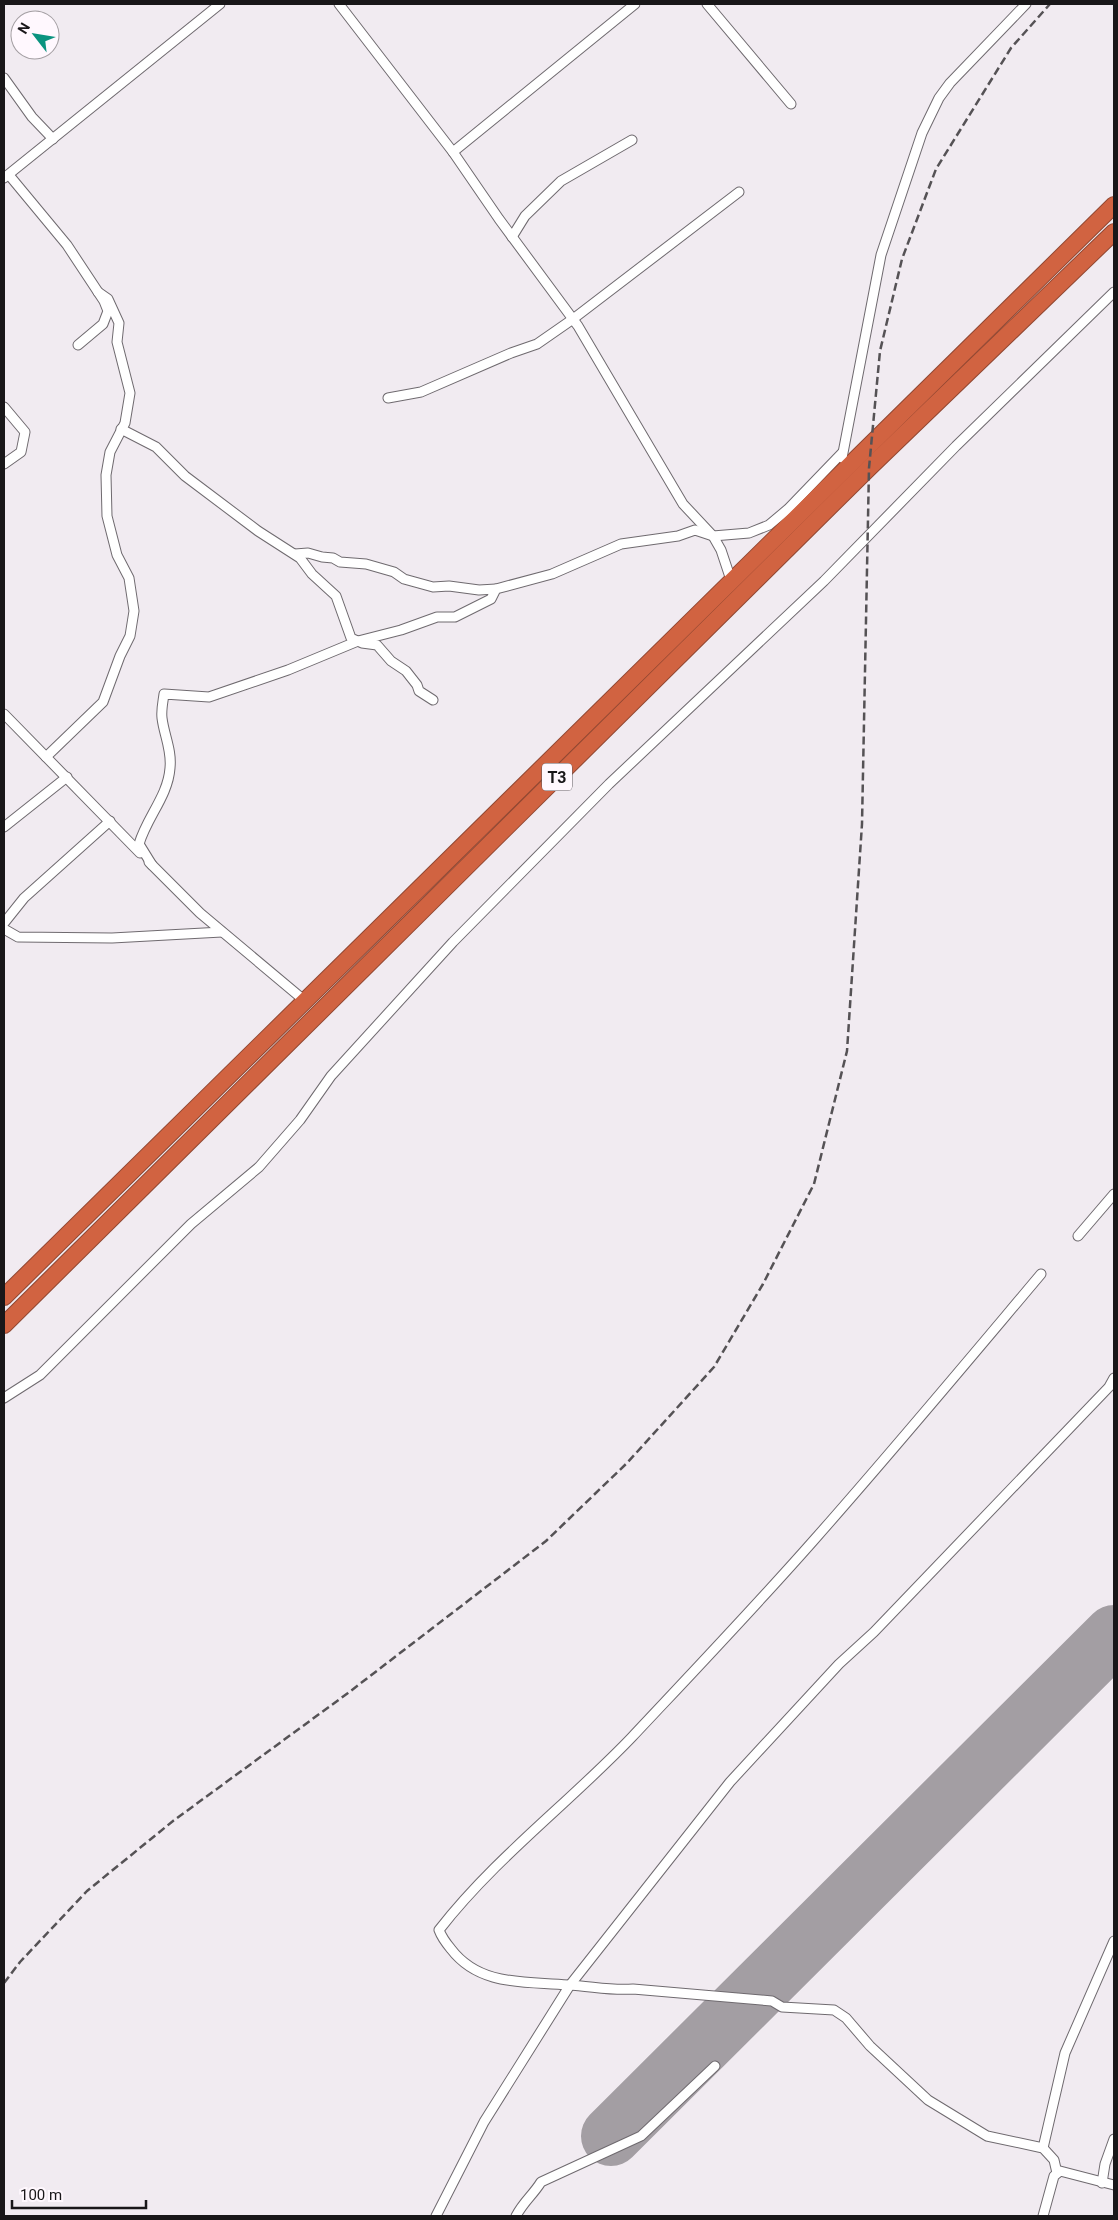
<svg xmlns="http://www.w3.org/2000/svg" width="1118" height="2220" font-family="Roboto,sans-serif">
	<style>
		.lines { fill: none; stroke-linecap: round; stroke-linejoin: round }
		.runway { stroke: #a39ea3; stroke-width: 60 }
		.street-casing { stroke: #6f6a6f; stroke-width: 11 }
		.highway-casing { stroke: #914833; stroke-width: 18 }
		.street { stroke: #fff; stroke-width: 9 }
		.highway { stroke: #d16341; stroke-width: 16 }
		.rail { stroke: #555255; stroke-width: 2.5; stroke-dasharray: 8 4; stroke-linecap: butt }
		.labels { text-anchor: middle; stroke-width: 4; stroke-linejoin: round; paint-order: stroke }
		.shield { fill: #fff8fe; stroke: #5e5a5e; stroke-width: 1 }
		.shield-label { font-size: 16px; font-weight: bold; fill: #191719 }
	</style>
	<rect width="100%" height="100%" fill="#f1ebf1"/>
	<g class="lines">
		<polyline class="runway" points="611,2136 1114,1635"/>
		<g class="street-casing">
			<g id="street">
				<polyline points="339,4 453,152 499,219 578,326 683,504 713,536 721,550 731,580"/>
				<polyline points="707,4 791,104"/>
				<polyline points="4,78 32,117 53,139"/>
				<polyline points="453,152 635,4"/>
				<polyline points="9,175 67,245 104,301 108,311 103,324 78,345"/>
				<polyline points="4,178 220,4"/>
				<polyline points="512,237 525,216 561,181 632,140"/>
				<polyline points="388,398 421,392 511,353 537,344 573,319 739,192"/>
				<polyline points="4,407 25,432 21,452 4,464"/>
				<polyline points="121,429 156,447 185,476 258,531 300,558 312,574 336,596 351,638 362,643 377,645 391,661 406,671 417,685 419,691 433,700"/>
				<polyline points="842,458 881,255 922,133 939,98 950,83 1026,4"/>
				<polyline points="295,554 308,553 322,557 333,558 340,562 366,564 394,572 404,579 433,587 449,586 479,590 496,589"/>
				<polyline points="4,714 140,853"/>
				<polyline points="46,757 103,702 120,656 130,636 134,611 129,578 117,555 107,516 106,475 110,452 125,423 130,393 117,342 119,323 108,299 98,292"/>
				<polyline points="4,827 67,777"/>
				<polyline points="149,862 200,913 305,1001"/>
				<path d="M 152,865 L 139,844 C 147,817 168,796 170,768 C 172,750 164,735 162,718 C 161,710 163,702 164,694 L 209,697 L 288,670 L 358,641 L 401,630 L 437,617 L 455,617 L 491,599 L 496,589 L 552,574 L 621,544 L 678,536 L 695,530 L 713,536 L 749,533 L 769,525 L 788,509 L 842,453"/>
				<polyline points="4,923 24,898 110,821"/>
				<polyline points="4,929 18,937 112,938 222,932"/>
				<polyline points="1078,1236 1114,1194"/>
				<path d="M 1041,1274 C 966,1363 891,1453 814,1540 C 755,1607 693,1672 632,1737 C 569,1803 495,1858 439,1930 C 442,1938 446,1943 451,1949 C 480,1987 526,1981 568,1985 C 591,1986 611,1991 633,1989 L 772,2001 L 782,2007 L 834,2010 L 846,2018 L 870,2046 L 928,2100 L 987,2136 L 1043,2148 L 1054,2160 L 1057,2173"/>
				<polyline points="4,1398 40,1375 191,1224 259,1167 300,1120 331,1076 453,942 609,784 824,581 956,446 1114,292"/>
				<polyline points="1043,2148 1065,2053 1114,1941"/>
				<polyline points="1102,2183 1105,2164 1114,2139"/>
				<polyline points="436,2216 484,2122 570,1985 730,1782 839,1664 874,1632 1109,1387 1114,1378"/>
				<path d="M 516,2216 C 524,2201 533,2195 541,2182 L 641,2136 L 715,2066"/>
				<polyline points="1043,2216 1054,2176 1060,2171 1114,2185"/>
			</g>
		</g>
		<g class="highway-casing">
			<g id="highway">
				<polyline points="4,1297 1114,205"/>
				<polyline points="4,1325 869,468 1114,232"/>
			</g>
		</g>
		<use href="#street" class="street"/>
		<use href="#highway" class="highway"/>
		<polyline class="rail" points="4,1983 20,1962 87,1891 173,1821 348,1693 546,1541 627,1463 714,1367 763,1284 814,1184 847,1051 862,824 869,468 880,351 902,259 936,169 1011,48 1050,4"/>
	</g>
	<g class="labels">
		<rect class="shield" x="542" y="763.5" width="30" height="27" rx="4"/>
		<g class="shield-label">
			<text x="557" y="783">T3</text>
		</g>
	</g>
	<rect width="1118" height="2220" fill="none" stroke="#191719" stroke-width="10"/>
	<g transform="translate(35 35) rotate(301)"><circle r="24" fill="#fff8fe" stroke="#a39ea2"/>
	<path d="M0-4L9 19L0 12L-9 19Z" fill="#0a937f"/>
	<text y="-8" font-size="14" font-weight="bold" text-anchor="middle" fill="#191719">N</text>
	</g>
	<path d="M12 2200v8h134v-8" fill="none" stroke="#191719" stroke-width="2.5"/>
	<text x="20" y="2200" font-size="15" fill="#191719" stroke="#fff8fe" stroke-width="4" paint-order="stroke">100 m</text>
</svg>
